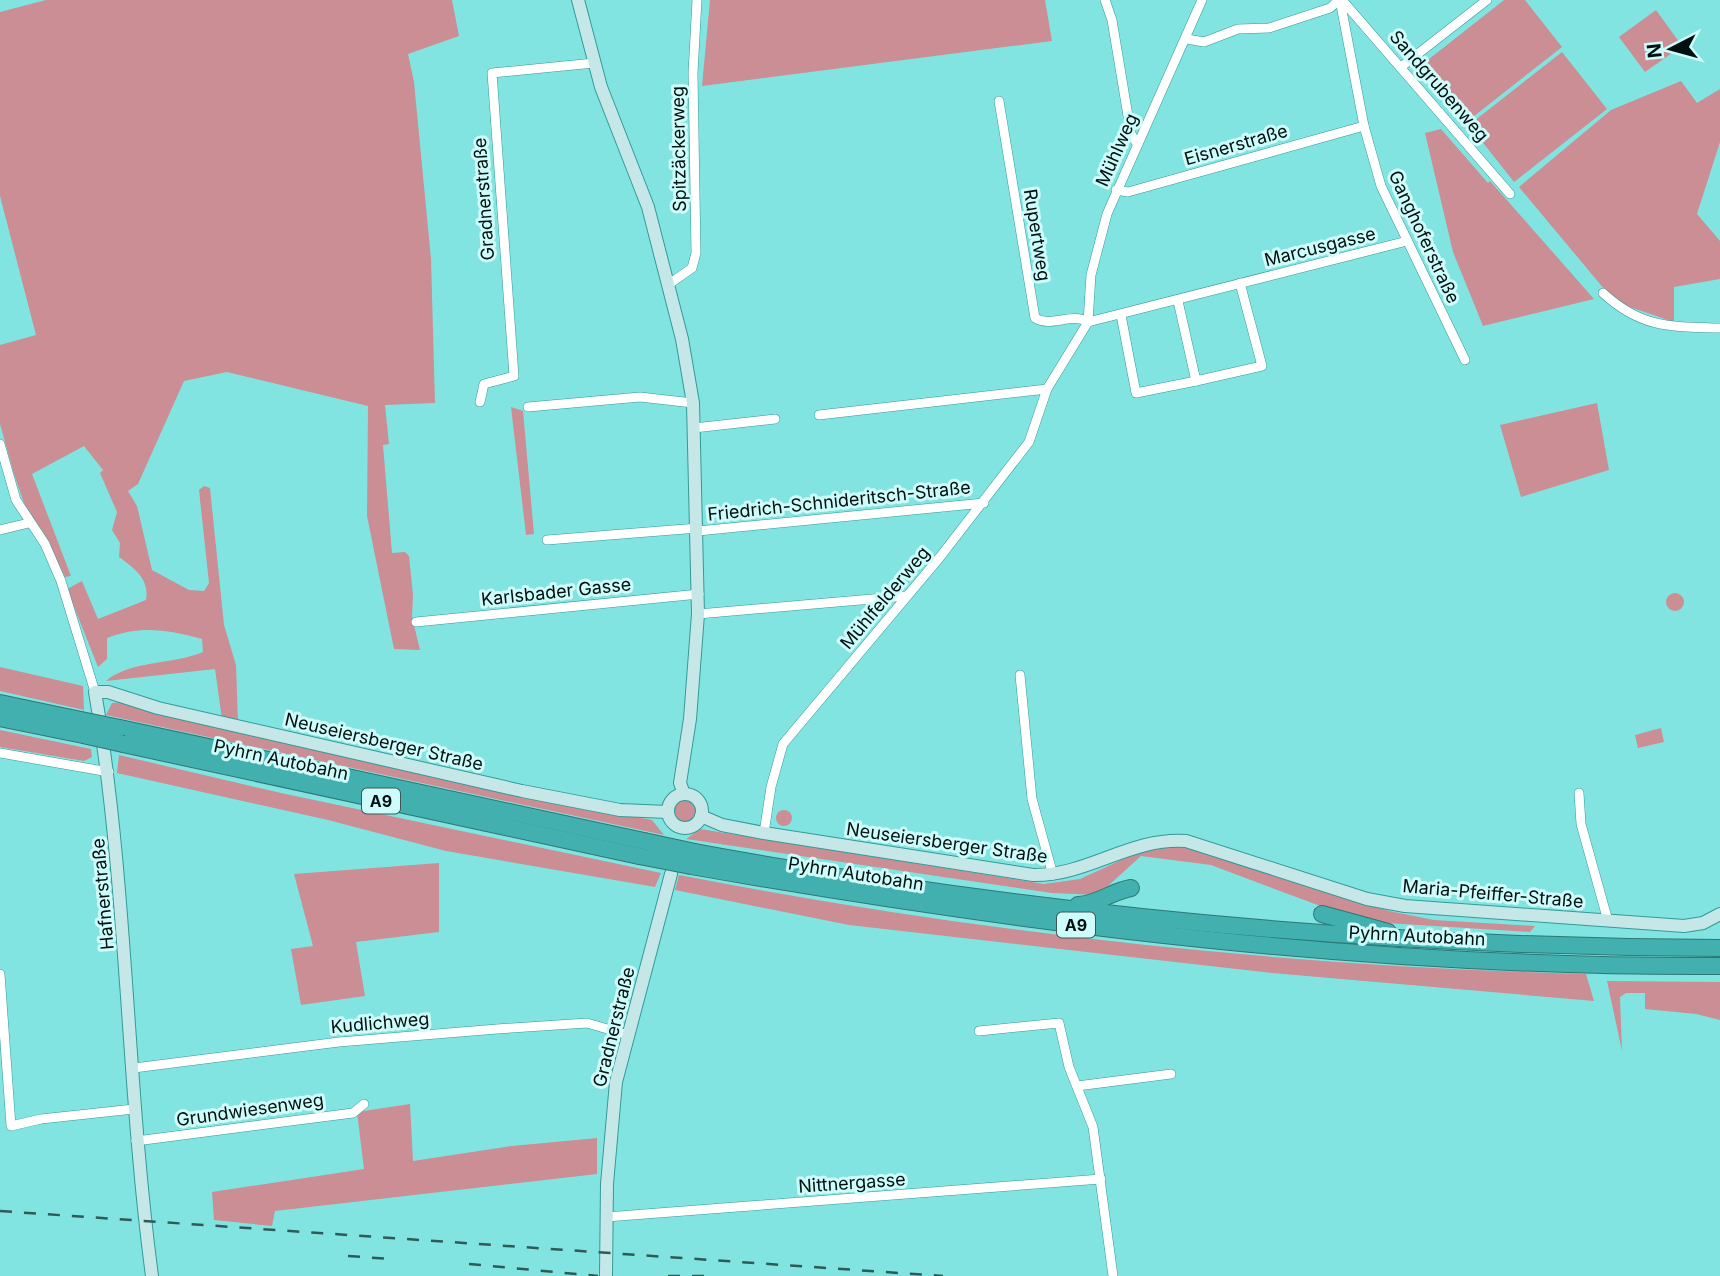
<svg xmlns="http://www.w3.org/2000/svg" width="1720" height="1276" font-family="Inter,sans-serif">
	<style>
		.green { fill: #ca8e94 }
		.lines { fill: none; stroke-linecap: round; stroke-linejoin: round }
		.street-casing { stroke: #329b98; stroke-width: 10 }
		.secondary-casing { stroke: #329b98; stroke-width: 14 }
		.highway-casing { stroke: #2b7877; stroke-width: 18 }
		.street { stroke: #fff; stroke-width: 9 }
		.secondary { stroke: #c6e7e7; stroke-width: 12 }
		.highway { stroke: #42b0ae; stroke-width: 16 }
		.rail { stroke: #2e5a59; stroke-width: 2.5; stroke-dasharray: 12 12; stroke-linecap: butt }
		.highway-bridge-casing { stroke: #2b7877; stroke-width: 18; stroke-linecap: butt }
		.highway-bridge { stroke: #42b0ae; stroke-width: 16 }
		.labels { text-anchor: middle; stroke-width: 6; stroke-linejoin: round; paint-order: stroke }
		.shield { fill: #cefcfa; stroke: #3e5756; stroke-width: 2 }
		.shield-label { font-size: 16px; font-weight: bold; fill: #001010 }
		.street-label { font-size: 18px; fill: #001010; stroke: #cefcfa }
	</style>
	<rect width="100%" height="100%" fill="#82e4e1"/>
	<g class="green">
		<path d="M 46,0 L 452,0 L 459,36 L 408,54 L 414,82 L 431,259 L 435,403 L 385,405 L 389,444 L 383,445 L 392,553 L 405,552 L 409,556 L 413,595 L 412,617 L 420,650 L 394,649 L 367,516 L 368,406 L 227,372 L 184,381 L 138,484 L 128,491 L 137,506 L 152,570 L 189,590 L 204,591 L 209,583 L 199,490 L 204,486 L 210,488 L 224,625 L 236,665 L 238,722 L 222,719 L 215,669 L 106,681 C 130,660 173,665 203,652 L 202,639 C 167,630 142,625 107,638 L 107,659 L 98,667 L 67,589 L 82,581 L 98,619 L 146,600 C 150,579 134,568 119,557 L 120,543 L 112,530 L 117,512 L 100,473 L 103,470 L 84,446 L 32,474 L 71,576 L 65,577 L 44,534 L 26,509 L 14,474 L 0,424 L 0,345 L 36,335 L 0,196 L 0,12 Z"/>
		<polygon points="710,0 1045,0 1052,41 702,86"/>
		<polygon points="1504,0 1525,0 1562,47 1469,120 1424,63"/>
		<polygon points="1656,10 1682,46 1645,72 1619,37"/>
		<polygon points="1562,52 1607,109 1514,182 1469,125"/>
		<polygon points="1681,81 1697,103 1720,89 1720,142 1697,214 1720,241 1720,279 1674,287 1674,322 1615,302 1519,187 1611,110"/>
		<polygon points="1441,129 1488,183 1490,181 1594,299 1483,326 1453,252 1425,133"/>
		<polygon points="1597,403 1609,470 1521,497 1500,425"/>
		<polygon points="511,407 523,411 534,534 526,535"/>
		<circle cx="1675" cy="602" r="9"/>
		<polygon points="0,667 83,686 84,710 0,691"/>
		<polygon points="123,702 465,783 652,820 664,835 106,715 112,703"/>
		<polygon points="1661,728 1664,742 1638,748 1635,735"/>
		<polygon points="0,730 91,749 92,757 84,761 0,747"/>
		<polygon points="119,755 281,793 661,873 655,887 446,851 328,820 117,773"/>
		<circle cx="684" cy="810" r="13"/>
		<circle cx="784" cy="818" r="8"/>
		<polygon points="700,829 1044,884 1080,879 1145,849 1181,846 1389,911 1434,920 1535,926 1530,932 1387,923 1331,910 1211,865 1141,856 1098,895 1052,893 686,839"/>
		<polygon points="439,863 439,932 356,942 365,996 301,1005 291,949 313,946 294,874"/>
		<path d="M 679,875 C 978,933 1281,966 1586,974 L 1594,1001 L 1272,973 L 849,925 L 675,890 Z"/>
		<polygon points="1607,981 1720,982 1720,1020 1696,1014 1645,1009 1645,993 1626,993 1620,997 1622,1051"/>
		<polygon points="410,1104 413,1161 512,1146 597,1138 597,1174 275,1211 272,1226 214,1220 212,1192 364,1169 357,1112"/>
	</g>
	<g class="lines">
		<g class="street-casing">
			<g id="street">
				<polyline points="1105,0 1112,20 1131,134 1136,142"/>
				<polyline points="1340,0 1364,126 1381,186 1465,360"/>
				<polyline points="1342,0 1510,194"/>
				<polyline points="1187,39 1204,42 1238,29 1269,28 1330,8 1339,0"/>
				<polyline points="1401,67 1487,0"/>
				<path d="M 999,101 L 1035,318 C 1051,328 1072,312 1088,322"/>
				<polyline points="1116,190 1128,192 1364,126"/>
				<polyline points="669,284 692,268 696,253 693,73 697,0"/>
				<path d="M 1603,293 C 1641,328 1670,327 1720,328"/>
				<polyline points="1178,301 1196,381 1262,366 1240,283"/>
				<polyline points="1121,315 1136,393 1196,381"/>
				<polyline points="1088,322 1407,241"/>
				<polyline points="480,402 484,384 514,376 492,73 594,63"/>
				<polyline points="528,407 640,397 693,403"/>
				<polyline points="819,415 1047,389"/>
				<polyline points="694,428 775,419"/>
				<polyline points="0,444 16,500 45,544 61,581 95,692"/>
				<polyline points="0,530 29,523"/>
				<polyline points="698,531 984,503"/>
				<polyline points="547,540 698,528"/>
				<polyline points="698,614 907,596"/>
				<polyline points="416,622 699,594"/>
				<polyline points="1020,675 1032,799 1053,875"/>
				<polyline points="0,753 109,772"/>
				<polyline points="1579,793 1581,824 1608,921"/>
				<polyline points="764,833 771,787 783,744 940,557 1029,442 1047,389 1088,322 1091,275 1107,214 1202,0"/>
				<polyline points="0,974 11,1126 41,1119 134,1109"/>
				<polyline points="979,1031 1059,1023 1069,1067 1093,1127 1113,1276"/>
				<polyline points="134,1068 339,1042 497,1029 587,1023 628,1035"/>
				<polyline points="1077,1086 1171,1074"/>
				<polyline points="136,1141 353,1113 364,1104"/>
				<polyline points="606,1217 1101,1179"/>
			</g>
		</g>
		<g class="secondary-casing">
			<g id="secondary">
				<polyline points="578,0 601,87 648,207 682,339 693,403 698,614 690,719 680,783 684,794"/>
				<circle cx="685" cy="811" r="17"/>
				<path d="M 701,816 L 722,825 L 764,833 L 1033,875 C 1088,876 1130,837 1186,841 L 1367,899 L 1405,906 L 1684,926 L 1703,923 L 1720,914"/>
				<path d="M 152,1276 C 126,1082 128,886 95,692 L 108,692 L 158,708 L 522,791 L 620,810 L 668,812"/>
				<polyline points="606,1276 607,1184 616,1082 671,874"/>
			</g>
		</g>
		<g class="highway-casing">
			<g id="highway">
				<polyline points="0,703 81,720"/>
				<polyline points="0,718 83,735"/>
				<polyline points="120,728 644,841"/>
				<polyline points="123,744 639,856"/>
				<path d="M 695,852 C 1033,915 1376,947 1720,948"/>
				<path d="M 691,866 C 1031,926 1375,968 1720,966"/>
				<path d="M 1078,905 C 1099,904 1112,891 1131,888"/>
				<polyline points="1322,914 1388,932"/>
			</g>
		</g>
		<use href="#street" class="street"/>
		<use href="#secondary" class="secondary"/>
		<use href="#highway" class="highway"/>
		<g class="rail">
			<polyline points="0,1211 943,1276"/>
			<polyline points="348,1256 392,1259"/>
			<polyline points="469,1264 598,1276"/>
			<polyline points="668,1276 714,1276"/>
		</g>
		<g class="highway-bridge-casing">
			<g id="highway-bridge">
				<polyline points="81,720 120,728"/>
				<polyline points="83,735 123,744"/>
				<polyline points="644,841 695,852"/>
				<polyline points="639,856 691,866"/>
			</g>
		</g>
		<use href="#highway-bridge" class="highway-bridge"/>
	</g>
	<g class="labels">
		<g class="shield">
			<rect x="362" y="788.5" width="38" height="25" rx="5"/>
			<rect x="1057" y="912.5" width="38" height="25" rx="5"/>
		</g>
		<g class="shield-label">
			<text x="381" y="807">A9</text>
			<text x="1076" y="931">A9</text>
		</g>
		<g class="street-label">
			<text transform="translate(1439 86) rotate(49)" y="6">Sandgrubenweg</text>
			<text transform="translate(1236 145) rotate(-16)" y="6">Eisnerstraße</text>
			<text transform="translate(679 149) rotate(-91)" y="6">Spitzäckerweg</text>
			<text transform="translate(1117 150) rotate(-66)" y="6">Mühlweg</text>
			<text transform="translate(484 199) rotate(-94)" y="6">Gradnerstraße</text>
			<text transform="translate(1037 235) rotate(81)" y="6">Rupertweg</text>
			<text transform="translate(1424 237) rotate(65)" y="6">Ganghoferstraße</text>
			<text transform="translate(1320 247) rotate(-14)" y="6">Marcusgasse</text>
			<text transform="translate(839 501) rotate(-6)" y="6">Friedrich-Schnideritsch-Straße</text>
			<text transform="translate(556 592) rotate(-6)" y="6">Karlsbader Gasse</text>
			<text transform="translate(885 598) rotate(-50)" y="6">Mühlfelderweg</text>
			<text transform="translate(384 742) rotate(13)" y="6">Neuseiersberger Straße</text>
			<text transform="translate(281 760) rotate(12)" y="6">Pyhrn Autobahn</text>
			<text transform="translate(947 843) rotate(8)" y="6">Neuseiersberger Straße</text>
			<text transform="translate(856 874) rotate(9)" y="6">Pyhrn Autobahn</text>
			<text transform="translate(103 894) rotate(-95)" y="6">Hafnerstraße</text>
			<text transform="translate(1493 894) rotate(5)" y="6">Maria-Pfeiffer-Straße</text>
			<text transform="translate(1417 936) rotate(3)" y="6">Pyhrn Autobahn</text>
			<text transform="translate(380 1023) rotate(-5)" y="6">Kudlichweg</text>
			<text transform="translate(614 1027) rotate(-76)" y="6">Gradnerstraße</text>
			<text transform="translate(250 1110) rotate(-8)" y="6">Grundwiesenweg</text>
			<text transform="translate(852 1183) rotate(-4)" y="6">Nittnergasse</text>
		</g>
	</g>
	<g transform="translate(1671 49) rotate(264)" stroke="#cefcfa" stroke-width="5" paint-order="stroke">
	<path d="M0-5L12 26L0 18L-12 26Z" fill="#001010"/>
	<text y="-10" font-size="19" font-weight="bold" text-anchor="middle" fill="#001010">N</text>
	</g>
</svg>
